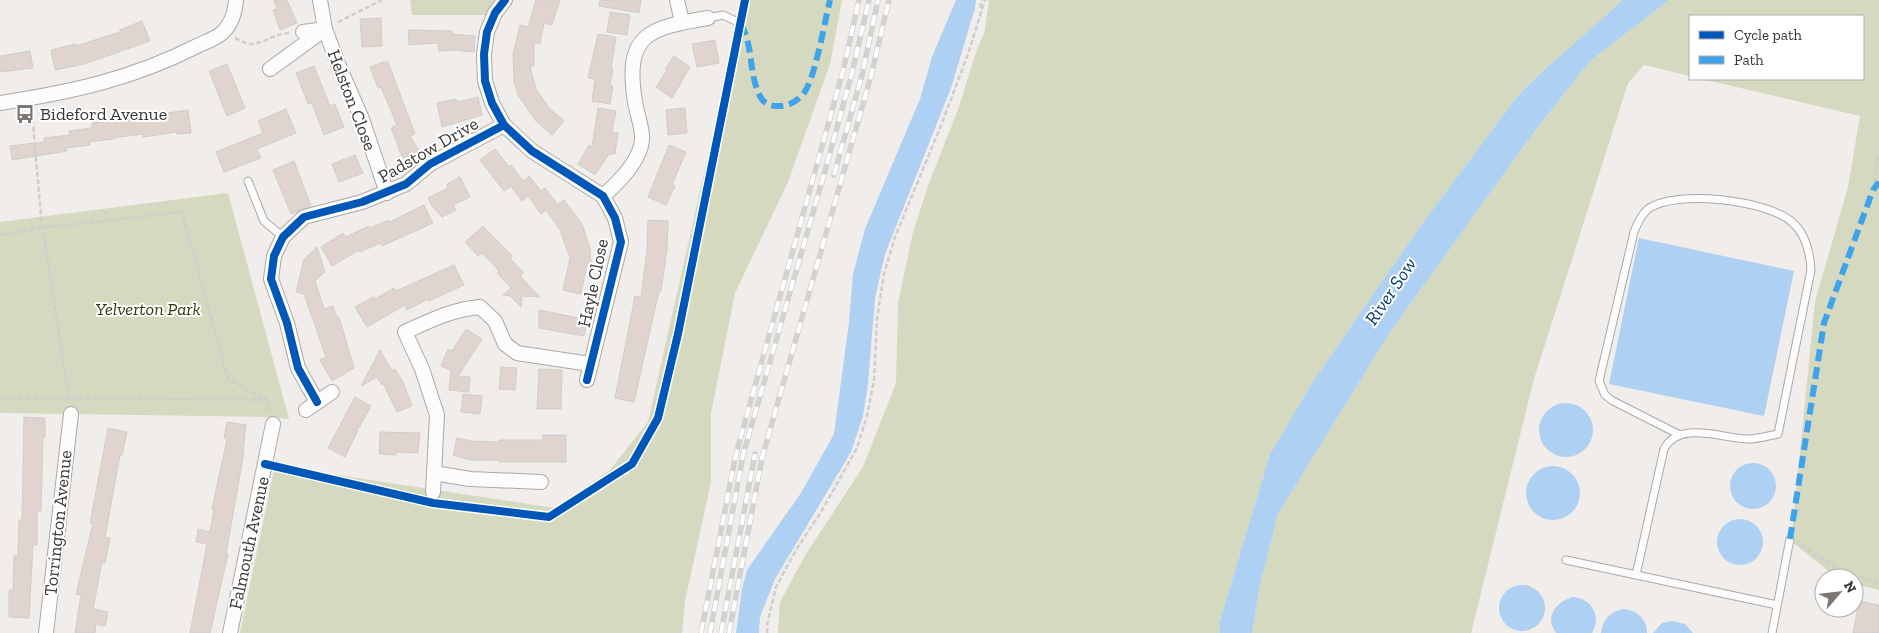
<svg xmlns="http://www.w3.org/2000/svg" width="1879" height="633" font-family="'Zilla Slab',serif">
	<style>
		.green { fill: #d5d9c0 }
		.water { fill: #aed0f2 }
		.building { fill: #e0d4cf; stroke: #d0cdcb }
		.lines { fill: none; stroke-linecap: round; stroke-linejoin: round }
		.service-casing { stroke: #aba9a6; stroke-width: 9 }
		.minor-casing { stroke: #aba9a6; stroke-width: 16 }
		.path { stroke: #cececd; stroke-width: 2.5; stroke-dasharray: 5 2.5; stroke-linecap: butt }
		.service { stroke: #fdfcfc; stroke-width: 7 }
		.minor { stroke: #fdfcfc; stroke-width: 14 }
		.rail-casing { stroke: #d2d2d1; stroke-width: 5.5 }
		.rail { stroke: #fff; stroke-width: 4; stroke-dasharray: 11; stroke-linecap: butt }
		.quiet { stroke: #3fa3eb; stroke-width: 6; stroke-dasharray: 12 6; stroke-linecap: butt }
		.cycleway-casing { stroke: #fff; stroke-width: 11 }
		.cycleway { stroke: #0057b8; stroke-width: 8 }
		.labels { text-anchor: middle; stroke-width: 4; stroke-linejoin: round; paint-order: stroke }
		.street-label { font-size: 18px; fill: #393635; stroke: #fff }
		.poi-label { font-size: 18px; fill: #393635; stroke: #fff; text-anchor: start }
		.park-label { font-size: 18px; font-style: italic; fill: #323a06; stroke: #fff }
		.water-label { font-size: 19px; font-style: italic; fill: #023c69; stroke: #fff }
	</style>
	<rect width="100%" height="100%" fill="#f0edea"/>
	<g class="green">
		<polygon points="410,0 495,0 487,15 412,15"/>
		<polygon points="743,0 842,0 830,64 788,182 735,293 711,413 711,482 685,601 682,633 240,633 276,460 298,469 555,508 610,470 648,422"/>
		<path d="M 989,0 L 1622,0 C 1588,34 1549,62 1517,97 L 1419,228 L 1314,380 L 1270,454 L 1219,624 L 1220,633 L 778,633 L 780,602 L 806,554 L 863,467 L 896,383 L 898,303 L 913,232 L 929,183 L 959,107 L 975,55 L 985,30 Z"/>
		<polygon points="1669,0 1879,0 1879,590 1854,584 1854,578 1837,578 1791,541 1815,302 1848,187 1860,116 1702,79 1863,79 1863,16 1690,16 1690,76 1644,65 1628,83 1534,379 1471,633 1252,633 1260,585 1278,514 1390,332 1534,132 1590,61"/>
		<polygon points="228,193 289,419 272,417 0,413 0,222"/>
	</g>
	<g class="water">
		<polygon points="956,0 976,0 975,8 951,88 885,254 875,298 868,384 863,416 851,452 775,579 760,617 759,633 736,633 742,589 747,570 801,493 834,434 849,322 853,274 865,229 920,99 932,57"/>
		<path d="M 1622,0 L 1669,0 L 1590,61 L 1534,132 L 1390,332 L 1278,514 L 1260,585 L 1252,633 L 1220,633 L 1219,624 L 1270,454 L 1314,380 L 1419,228 L 1517,97 C 1549,62 1588,34 1622,0 Z"/>
		<polygon points="1639,238 1794,271 1764,416 1609,384"/>
		<circle cx="1566" cy="430" r="27"/>
		<circle cx="1753" cy="486" r="23"/>
		<circle cx="1553" cy="493" r="27"/>
		<circle cx="1740" cy="542" r="23"/>
		<circle cx="1522" cy="608" r="23"/>
		<path d="M 1573,597 C 1592,599 1602,616 1592,633 L 1556,633 C 1544,616 1556,602 1573,597 Z"/>
		<path d="M 1623,609 C 1637,610 1647,619 1647,633 L 1601,633 C 1603,619 1610,612 1623,609 Z"/>
		<polygon points="1672,621 1685,624 1693,633 1653,633 1662,623"/>
	</g>
	<g class="building">
		<polygon points="274,0 287,0 297,23 280,30 273,10 277,9"/>
		<polygon points="536,0 560,0 552,25 544,23 540,44 534,42 534,66 530,66 536,89 549,108 564,121 552,135 536,121 518,95 514,81 513,54 520,25 528,27"/>
		<polygon points="600,0 641,0 639,13 599,6"/>
		<polygon points="610,12 630,15 627,35 607,32"/>
		<polygon points="381,18 382,46 362,47 360,19"/>
		<polygon points="142,21 150,41 84,64 55,70 51,50 75,44 76,46 120,32 120,30"/>
		<polygon points="408,30 452,31 452,34 475,36 474,52 461,51 461,50 439,51 438,43 409,45"/>
		<polygon points="598,34 616,37 611,69 613,69 610,85 613,86 610,104 592,101 595,79 588,78"/>
		<polygon points="715,40 719,63 697,67 692,44"/>
		<polygon points="30,51 33,68 0,72 0,56"/>
		<polygon points="674,56 690,67 672,98 656,87 667,70 665,69"/>
		<polygon points="383,62 388,62 415,134 410,136 423,157 409,166 398,149 399,148 391,128 397,125 381,87 378,88 370,67"/>
		<polygon points="227,64 245,108 227,116 209,71"/>
		<polygon points="314,66 330,106 335,104 344,127 324,135 312,103 308,104 296,73"/>
		<polygon points="478,97 482,115 442,127 437,103 456,99 457,102"/>
		<polygon points="598,108 616,111 612,132 618,133 615,154 609,154 595,175 578,164 589,145 592,147"/>
		<polygon points="685,108 687,133 668,135 666,110"/>
		<polygon points="286,109 296,133 257,149 261,158 224,172 216,152 263,133 258,121"/>
		<polygon points="188,110 191,133 177,134 177,132 143,137 142,134 113,138 113,139 89,142 90,145 66,148 67,151 12,160 10,146 44,142 44,138 70,135 69,131 92,128 92,123 140,118 139,113 160,111 161,114"/>
		<polygon points="669,145 686,152 672,185 675,186 666,205 648,197"/>
		<polygon points="495,149 509,167 511,165 523,181 529,176 541,191 545,188 558,205 564,200 582,224 590,248 591,263 587,264 581,294 563,290 570,258 560,230 546,210 541,214 528,196 522,201 511,186 504,191 480,160"/>
		<polygon points="355,155 363,173 339,182 332,164"/>
		<polygon points="294,161 311,206 291,214 273,170"/>
		<polygon points="460,177 470,197 453,205 456,210 442,217 432,206 428,198 448,188 447,184"/>
		<polygon points="424,205 433,223 382,246 380,243 360,252 359,250 332,266 321,247 343,233 346,237 369,226 370,228 389,220 390,222"/>
		<polygon points="648,220 668,221 667,250 661,291 659,291 634,402 615,398 635,296 641,297 647,250"/>
		<polygon points="483,226 512,256 510,258 524,273 520,276 540,297 522,296 521,307 510,296 503,295 511,288 497,273 499,271 482,253 478,256 465,242"/>
		<polygon points="317,247 325,272 315,281 324,309 333,306 337,318 339,317 354,368 332,381 320,360 326,357 304,294 296,292 304,259"/>
		<polygon points="454,265 464,285 429,301 428,299 407,310 405,305 367,327 355,307 373,297 375,299 394,288 396,291"/>
		<polygon points="539,310 588,320 584,336 539,328"/>
		<polygon points="466,329 482,339 458,376 470,377 469,392 449,390 451,370 441,366 448,349 452,351"/>
		<polygon points="380,350 392,371 395,369 404,384 412,406 397,412 383,383 382,385 377,377 361,386"/>
		<polygon points="501,367 517,368 515,390 499,389"/>
		<polygon points="539,369 562,370 561,409 537,409"/>
		<polygon points="463,394 482,396 480,414 461,412"/>
		<polygon points="355,397 371,406 359,428 354,430 358,430 345,457 328,448"/>
		<polygon points="24,417 45,418 45,438 43,438 41,511 37,511 37,545 33,545 29,618 9,617 9,590 13,590 14,556 18,556 19,520 22,520"/>
		<polygon points="227,422 246,425 243,451 244,452 226,554 228,554 210,633 190,633 207,544 196,542 198,529 210,532 214,509 212,509 227,439 224,438"/>
		<polygon points="108,428 127,432 122,455 120,455 105,537 110,538 105,563 102,562 93,609 108,612 105,626 96,624 95,633 75,633 81,595 76,594 93,523 90,523"/>
		<polygon points="380,432 420,433 418,453 396,452 396,455 379,454"/>
		<polygon points="543,435 566,435 566,462 499,462 499,460 471,460 453,455 457,438 472,441 499,442 499,440 543,440"/>
		<polygon points="1859,601 1879,605 1879,633 1853,633"/>
	</g>
	<g class="lines">
		<g class="service-casing">
			<g id="service">
				<polyline points="708,18 723,15 740,23"/>
				<polyline points="248,181 264,221 283,237"/>
				<polyline points="1566,560 1777,605"/>
				<path d="M 1636,575 L 1664,449 C 1680,419 1725,440 1751,439 C 1760,438 1769,436 1778,434 L 1811,270 C 1810,253 1806,234 1792,222 C 1767,200 1676,189 1648,209 C 1641,215 1637,224 1634,232 L 1599,381 L 1605,395 L 1613,401 L 1680,435"/>
				<polyline points="1772,633 1790,539"/>
			</g>
		</g>
		<g class="minor-casing">
			<g id="minor">
				<polyline points="505,0 495,13 487,32 484,54 485,81 492,103 504,125 532,151 603,196 615,218 621,242 587,380"/>
				<polyline points="677,0 682,22"/>
				<polyline points="303,32 325,29 338,64 362,119 387,193"/>
				<polyline points="270,69 325,29 320,0"/>
				<path d="M 0,103 C 72,92 132,79 197,46 C 205,42 218,38 224,31 C 232,23 235,12 236,0"/>
				<path d="M 603,196 C 618,183 640,162 642,140 C 643,129 637,114 635,102 C 624,34 648,28 708,18"/>
				<polyline points="317,402 298,368 287,323 271,279 274,256 283,237 304,217 362,202 406,184 430,164 504,125"/>
				<polyline points="306,410 332,392"/>
				<polyline points="434,473 470,479 541,482"/>
				<path d="M 433,492 L 437,415 L 422,369 L 405,332 C 429,321 453,309 480,307 L 495,321 L 505,344 L 517,353 L 590,364"/>
				<polyline points="46,633 71,414"/>
				<polyline points="230,633 273,424"/>
			</g>
		</g>
		<g class="path">
			<polyline points="980,8 982,0"/>
			<polyline points="338,22 382,0"/>
			<path d="M 235,38 C 240,40 246,44 250,44 C 264,44 275,33 289,33"/>
			<polyline points="32,112 41,216 69,399"/>
			<polyline points="1873,190 1879,153"/>
			<polyline points="0,235 42,228 182,212 228,379 267,400 0,398"/>
			<polyline points="267,400 270,411"/>
			<polyline points="1800,545 1839,569 1879,583"/>
			<polyline points="767,633 768,620 776,587 796,550 821,512 857,448 867,416 874,380 877,319 884,274 895,237 942,123 968,54 985,0"/>
		</g>
		<use href="#service" class="service"/>
		<use href="#minor" class="minor"/>
		<g class="rail-casing">
			<g id="rail">
				<polyline points="834,175 862,75 878,0"/>
				<polyline points="701,633 736,454 843,71 859,0"/>
				<polyline points="710,633 743,455 823,178 852,73 869,0"/>
				<polyline points="721,633 755,454"/>
				<polyline points="729,633 762,458 871,76 889,0"/>
			</g>
		</g>
		<use href="#rail" class="rail"/>
		<g class="quiet">
			<path d="M 741,24 C 754,47 748,75 761,98 C 765,104 771,106 777,106 C 788,107 798,101 804,93 C 815,79 825,20 830,0"/>
			<polyline points="1790,539 1824,323 1873,190 1879,182"/>
		</g>
		<g class="cycleway-casing">
			<g id="cycleway">
				<polyline points="505,0 495,13 487,32 484,54 485,81 492,103 504,125 532,151 603,196 615,218 621,242 587,380"/>
				<polyline points="317,402 298,368 287,323 271,279 274,256 283,237 304,217 362,202 406,184 430,164 504,125"/>
				<polyline points="265,464 433,503 549,517 632,464 658,418 678,334 745,0"/>
			</g>
		</g>
		<use href="#cycleway" class="cycleway"/>
	</g>
	<defs>
		<g id="bus-bare" transform="scale(1.5)"><path d="M-5-6H5V4H4V6H2V4H-2V6H-4V4H-5ZM-3.5-4V0h7V-4ZM-3.5 1.2v1.5H-2V1.2ZM2 1.2v1.5H3.5V1.2Z" fill="#797674" stroke="#fff" stroke-width="2.5" paint-order="stroke"/></g>
	</defs>
	<g fill-rule="evenodd">
		<use href="#bus-bare" x="25" y="114"/>
	</g>
	<g class="labels">
		<g class="street-label">
			<text transform="translate(352 100) rotate(69)" y="6">Helston Close</text>
			<text transform="translate(428 150) rotate(-30)" y="6">Padstow Drive</text>
			<text transform="translate(593 283) rotate(-78)" y="6">Hayle Close</text>
			<text transform="translate(58 523) rotate(-84)" y="6">Torrington Avenue</text>
			<text transform="translate(249 543) rotate(-78)" y="6">Falmouth Avenue</text>
		</g>
		<g class="poi-label">
			<text x="40" y="120">Bideford Avenue</text>
		</g>
		<g class="park-label">
			<text x="148" y="315">Yelverton Park</text>
		</g>
		<g class="water-label">
			<text transform="translate(1390 291) rotate(-56)" y="7">River Sow</text>
		</g>
	</g>
	<rect x="1689" y="15" width="175" height="65" fill="#ffffff" stroke="#b0afae"/>
	<rect x="1699" y="31" width="25" height="8" fill="#0057b8" stroke="#b0afae"/>
	<text x="1734" y="40" font-size="15" fill="#393635">Cycle path</text>
	<rect x="1699" y="56" width="25" height="8" fill="#3fa3eb" stroke="#b0afae"/>
	<text x="1734" y="65" font-size="15" fill="#393635">Path</text>
	<g transform="translate(1839 593) rotate(62)"><circle r="24" fill="#ffffff" stroke="#b0afae"/>
	<path d="M0-4L9 19L0 12L-9 19Z" fill="#797674"/>
	<text y="-8" font-size="14" font-weight="bold" text-anchor="middle" fill="#393635">N</text>
	</g>
</svg>
